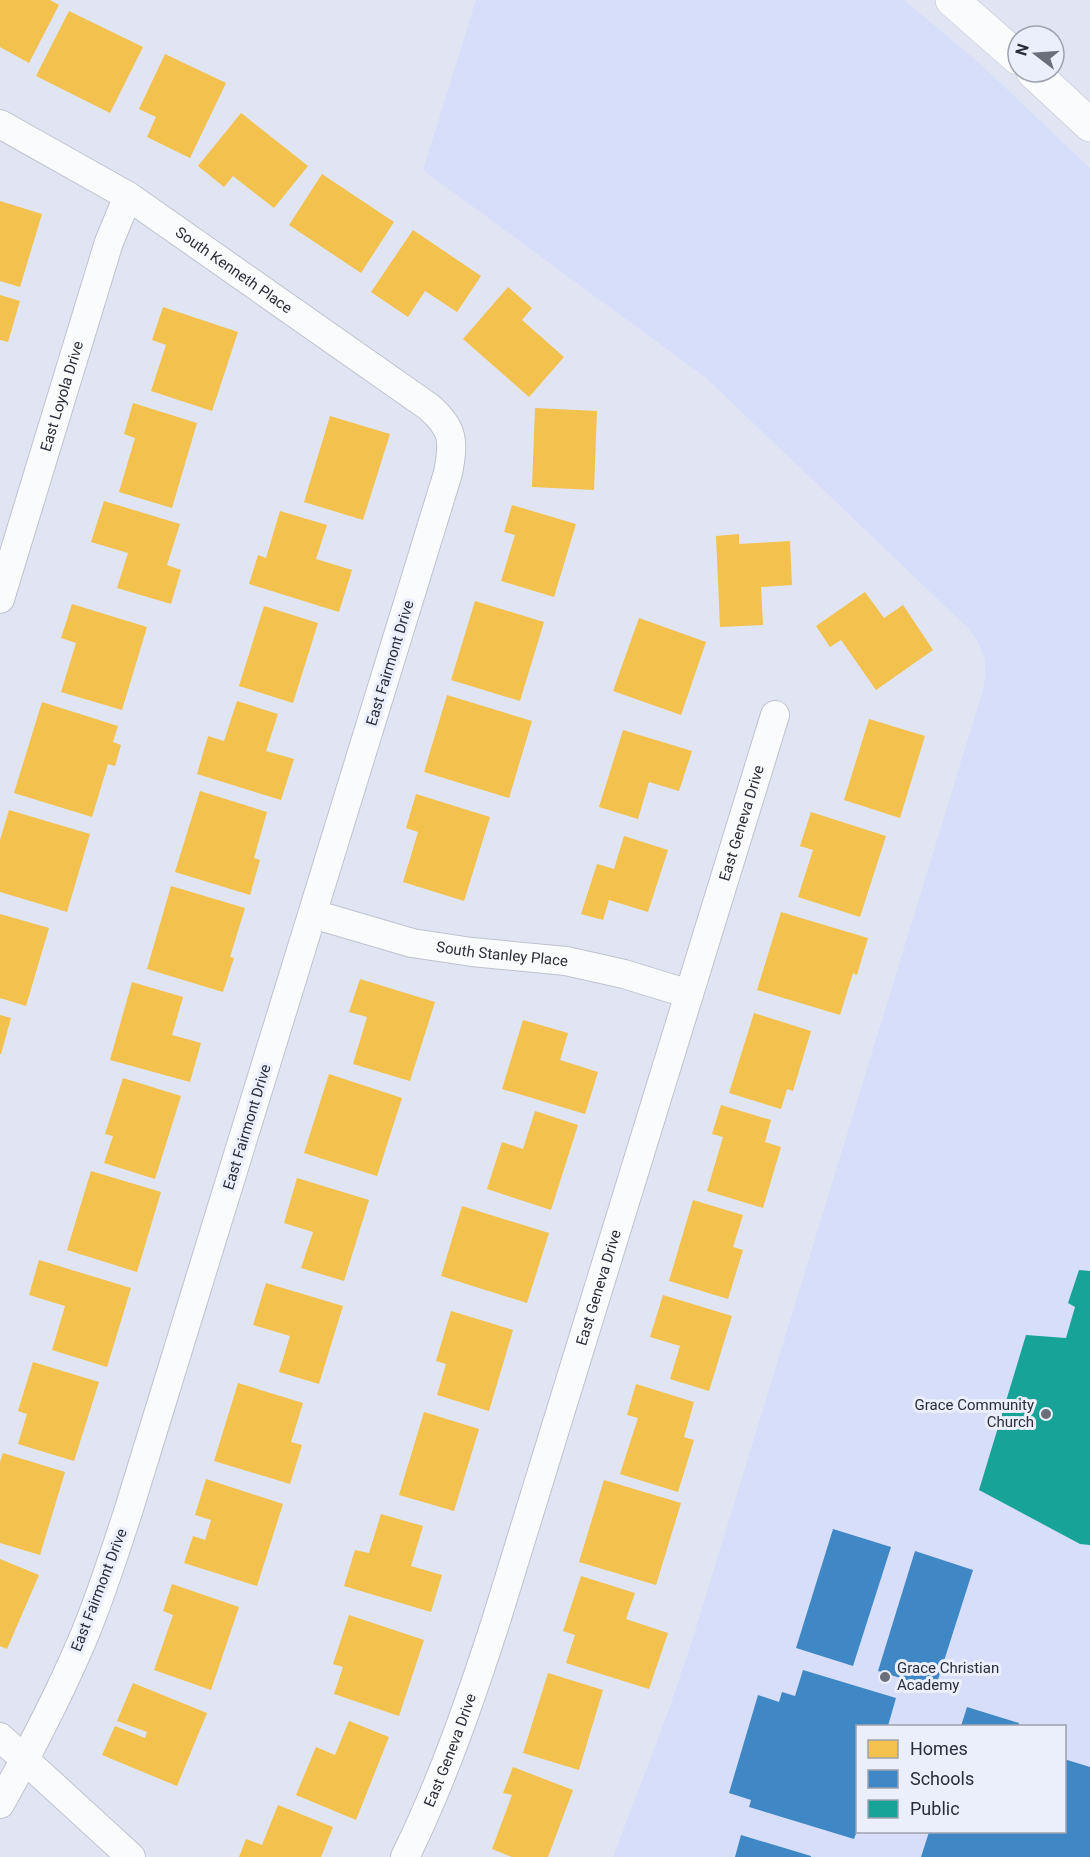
<svg xmlns="http://www.w3.org/2000/svg" width="1090" height="1857" font-family="Roboto,sans-serif">
	<style>
		.built { fill: #d7defa; fill-rule: evenodd }
		.homes { fill: #f2c14e }
		.schools { fill: #3f88c5 }
		.public { fill: #17a398 }
		.lines { fill: none; stroke-linecap: round; stroke-linejoin: round }
		.minor-casing { stroke: #bfc2cf; stroke-width: 30 }
		.tertiary-casing { stroke: #bfc2cf; stroke-width: 34 }
		.minor { stroke: #fafbfd; stroke-width: 28 }
		.tertiary { stroke: #fafbfd; stroke-width: 33 }
		.poi-dot { fill: #6b6e7b; stroke: #ebeffb; stroke-width: 2 }
		.labels { text-anchor: middle; stroke-width: 6; stroke-linejoin: round; paint-order: stroke }
		.street-label { font-size: 15px; fill: #2b2e3a; stroke: #ebeffb }
		.poi-label { font-size: 15px; fill: #2b2e3a; stroke: #ebeffb; text-anchor: end }
	</style>
	<rect width="100%" height="100%" fill="#e1e5f3"/>
	<path class="built" d="M 476,0 L 904,0 L 977,61 L 1090,168 L 1090,1857 L 613,1857 L 668,1712 L 692,1641 L 982,693 L 985,678 L 985,660 L 979,644 L 969,629 L 706,378 L 423,170 ZM 858,1726 L 1064,1726 L 1064,1832 L 858,1832 Z"/>
	<g class="homes">
		<polygon points="0,0 50,0 59,5 29,63 0,47"/>
		<polygon points="69,11 143,47 110,113 36,76"/>
		<polygon points="165,54 226,83 190,158 147,137 156,117 139,109"/>
		<polygon points="241,113 308,166 274,208 233,176 224,187 198,166"/>
		<polygon points="322,174 394,222 361,273 289,225"/>
		<polygon points="0,201 42,214 20,287 0,281"/>
		<polygon points="413,230 481,276 457,312 425,291 408,317 371,292"/>
		<polygon points="508,287 532,308 522,320 564,357 529,397 463,339"/>
		<polygon points="0,295 20,301 8,342 0,340"/>
		<polygon points="163,307 238,332 212,411 151,391 166,345 152,340"/>
		<polygon points="133,403 197,423 172,508 119,492 135,438 124,434"/>
		<polygon points="535,408 597,411 594,490 532,487"/>
		<polygon points="330,416 390,434 363,520 304,502"/>
		<polygon points="104,501 180,524 167,565 181,570 171,604 117,588 128,553 91,542"/>
		<polygon points="512,505 576,524 554,597 501,581 515,535 504,532"/>
		<polygon points="280,511 327,525 316,559 352,570 339,612 249,584 258,555 266,558"/>
		<polygon points="739,534 739,544 790,541 792,585 761,587 763,625 720,627 716,536"/>
		<polygon points="865,592 884,618 903,605 933,650 876,690 841,640 830,647 816,626"/>
		<polygon points="475,601 544,622 520,701 451,680"/>
		<polygon points="72,604 147,627 122,710 61,692 76,643 61,638"/>
		<polygon points="264,606 318,623 293,703 239,686"/>
		<polygon points="639,618 706,642 681,715 613,691"/>
		<polygon points="447,695 532,721 509,798 424,772"/>
		<polygon points="237,701 278,714 266,751 294,759 281,800 197,774 208,736 224,741"/>
		<polygon points="42,702 118,726 113,742 121,745 115,766 108,764 92,817 14,793"/>
		<polygon points="869,719 925,736 900,818 844,800"/>
		<polygon points="623,730 692,751 679,791 649,782 638,819 599,807"/>
		<polygon points="200,791 267,812 254,858 260,860 250,895 175,872"/>
		<polygon points="416,794 490,817 464,901 403,882 418,832 406,828"/>
		<polygon points="9,810 90,834 67,912 0,892 0,840"/>
		<polygon points="811,812 886,836 860,917 798,897 813,850 800,846"/>
		<polygon points="624,836 668,850 648,912 609,900 603,920 581,914 597,864 614,869"/>
		<polygon points="171,886 245,908 230,957 234,958 223,992 147,969"/>
		<polygon points="781,912 868,938 857,975 853,973 840,1015 757,990"/>
		<polygon points="0,914 49,928 26,1006 0,998"/>
		<polygon points="360,979 435,1002 410,1081 353,1064 367,1017 349,1012"/>
		<polygon points="132,982 183,997 172,1035 201,1043 190,1082 110,1060"/>
		<polygon points="754,1013 811,1031 793,1091 787,1089 781,1109 729,1093"/>
		<polygon points="0,1015 11,1018 1,1054 0,1054"/>
		<polygon points="523,1020 568,1033 560,1060 598,1072 585,1114 502,1089"/>
		<polygon points="329,1074 402,1098 377,1176 304,1153"/>
		<polygon points="123,1078 181,1096 155,1179 104,1163 113,1136 105,1134"/>
		<polygon points="721,1105 771,1120 765,1142 781,1147 763,1208 707,1191 723,1137 712,1134"/>
		<polygon points="535,1111 578,1125 551,1210 487,1189 502,1142 523,1149"/>
		<polygon points="91,1171 161,1192 137,1272 67,1250"/>
		<polygon points="297,1178 369,1200 344,1281 301,1268 313,1232 284,1223"/>
		<polygon points="693,1200 743,1215 733,1247 743,1250 728,1299 669,1281"/>
		<polygon points="462,1206 549,1233 527,1303 441,1276"/>
		<polygon points="39,1260 131,1288 107,1367 52,1350 65,1306 29,1295"/>
		<polygon points="266,1283 343,1306 319,1384 279,1372 290,1336 253,1325"/>
		<polygon points="663,1295 732,1316 709,1391 670,1379 680,1346 650,1337"/>
		<polygon points="451,1311 513,1330 489,1411 437,1395 446,1364 436,1361"/>
		<polygon points="33,1362 99,1382 74,1461 18,1444 27,1414 18,1411"/>
		<polygon points="238,1383 303,1403 291,1442 302,1445 290,1484 214,1461"/>
		<polygon points="636,1384 694,1402 684,1437 694,1440 678,1492 620,1474 638,1418 627,1415"/>
		<polygon points="424,1412 479,1429 454,1511 399,1495"/>
		<polygon points="3,1453 65,1472 40,1555 0,1543 0,1462"/>
		<polygon points="206,1479 283,1504 257,1586 184,1563 193,1536 205,1540 211,1520 195,1515"/>
		<polygon points="604,1480 681,1503 656,1585 579,1562"/>
		<polygon points="381,1514 423,1526 411,1566 442,1575 431,1612 344,1586 355,1550 369,1553"/>
		<polygon points="0,1559 39,1575 7,1649 0,1646"/>
		<polygon points="581,1576 635,1593 626,1619 668,1633 649,1689 566,1663 575,1635 563,1631"/>
		<polygon points="172,1584 239,1607 211,1690 154,1670 173,1615 163,1611"/>
		<polygon points="349,1615 424,1640 399,1716 334,1694 343,1667 333,1664"/>
		<polygon points="548,1673 603,1690 579,1770 523,1753"/>
		<polygon points="133,1683 207,1713 177,1786 102,1755 115,1726 145,1738 147,1732 117,1721"/>
		<polygon points="349,1721 389,1737 356,1820 296,1795 316,1747 335,1755"/>
		<polygon points="513,1767 573,1790 548,1857 512,1857 492,1849 512,1795 503,1793"/>
		<polygon points="278,1805 333,1827 321,1857 239,1857 246,1839 262,1845"/>
	</g>
	<g class="schools">
		<polygon points="833,1529 891,1547 853,1666 796,1648"/>
		<polygon points="915,1551 973,1570 935,1689 878,1671"/>
		<polygon points="803,1670 896,1698 888,1726 858,1726 858,1828 854,1839 749,1807 751,1800 729,1793 758,1695 779,1702 782,1692 795,1696"/>
		<polygon points="967,1707 1019,1723 1018,1726 961,1726"/>
		<polygon points="1064,1759 1090,1767 1090,1857 921,1857 929,1832 1064,1832"/>
		<polygon points="741,1835 811,1856 811,1857 735,1857"/>
	</g>
	<polygon class="public" points="1079,1270 1090,1271 1090,1545 1080,1544 979,1490 1026,1335 1066,1338 1075,1307 1068,1303"/>
	<g class="lines">
		<g class="minor-casing">
			<g id="minor">
				<path id="s1" d="M 0,124 L 128,196 L 429,407 C 454,429 454,441 448,473 L 128,1512 C 114,1555 100,1599 82,1641 C 58,1697 30,1751 0,1804"/>
				<path id="s2" d="M 0,599 L 109,242 L 128,196"/>
				<path id="s3" d="M 313,914 L 412,943 L 472,952 L 566,961 L 624,974 L 689,994"/>
				<polyline points="0,1737 131,1857"/>
				<path id="s4" d="M 405,1857 C 442,1782 470,1701 496,1621 L 775,715"/>
			</g>
		</g>
		<g class="tertiary-casing">
			<g id="tertiary">
				<polyline points="952,0 1018,58"/>
				<polyline points="1033,72 1090,125"/>
			</g>
		</g>
		<use href="#minor" class="minor"/>
		<use href="#tertiary" class="tertiary"/>
	</g>
	<g class="poi-dot">
		<circle cx="1046" cy="1414" r="6"/>
		<circle cx="885" cy="1677" r="6"/>
	</g>
	<g class="labels">
		<g class="street-label">
			<text dy="5" stroke="none"><textPath href="#s1" startOffset="276">South Kenneth Place</textPath></text>
			<text dy="5" stroke="none"><textPath href="#s2" startOffset="212">East Loyola Drive</textPath></text>
			<text transform="translate(390 663) rotate(-73)" y="5">East Fairmont Drive</text>
			<text dy="5" stroke="none"><textPath href="#s4" startOffset="1088">East Geneva Drive</textPath></text>
			<text dy="5" stroke="none"><textPath href="#s3" startOffset="194">South Stanley Place</textPath></text>
			<text transform="translate(247 1127) rotate(-73)" y="5">East Fairmont Drive</text>
			<text dy="5" stroke="none"><textPath href="#s4" startOffset="602">East Geneva Drive</textPath></text>
			<text transform="translate(99 1590) rotate(-69)" y="5">East Fairmont Drive</text>
			<text dy="5" stroke="none"><textPath href="#s4" startOffset="116">East Geneva Drive</textPath></text>
		</g>
		<g class="poi-label">
			<text x="1034" y="1410">Grace Community<tspan x="1034" dy="17">Church</tspan></text>
			<text x="897" y="1673" text-anchor="start">Grace Christian<tspan x="897" dy="17">Academy</tspan></text>
		</g>
	</g>
	<rect x="856" y="1725" width="210" height="108" fill="#ebeffb" stroke="#9ea2ae" stroke-width="1.5"/>
	<rect x="868" y="1740" width="30" height="18" fill="#f2c14e" stroke="#9ea2ae" stroke-width="1.5"/>
	<text x="910" y="1755" font-size="18" fill="#2b2e3a">Homes</text>
	<rect x="868" y="1770" width="30" height="18" fill="#3f88c5" stroke="#9ea2ae" stroke-width="1.5"/>
	<text x="910" y="1785" font-size="18" fill="#2b2e3a">Schools</text>
	<rect x="868" y="1800" width="30" height="18" fill="#17a398" stroke="#9ea2ae" stroke-width="1.5"/>
	<text x="910" y="1815" font-size="18" fill="#2b2e3a">Public</text>
	<g transform="translate(1036 54) rotate(287)"><circle r="28" fill="#ebeffb" stroke="#9ea2ae" stroke-width="1.5"/>
	<path d="M0-4.5L10 22L0 15L-10 22Z" fill="#6b6e7b"/>
	<text y="-9" font-size="16" font-weight="bold" text-anchor="middle" fill="#2b2e3a">N</text>
	</g>
</svg>
